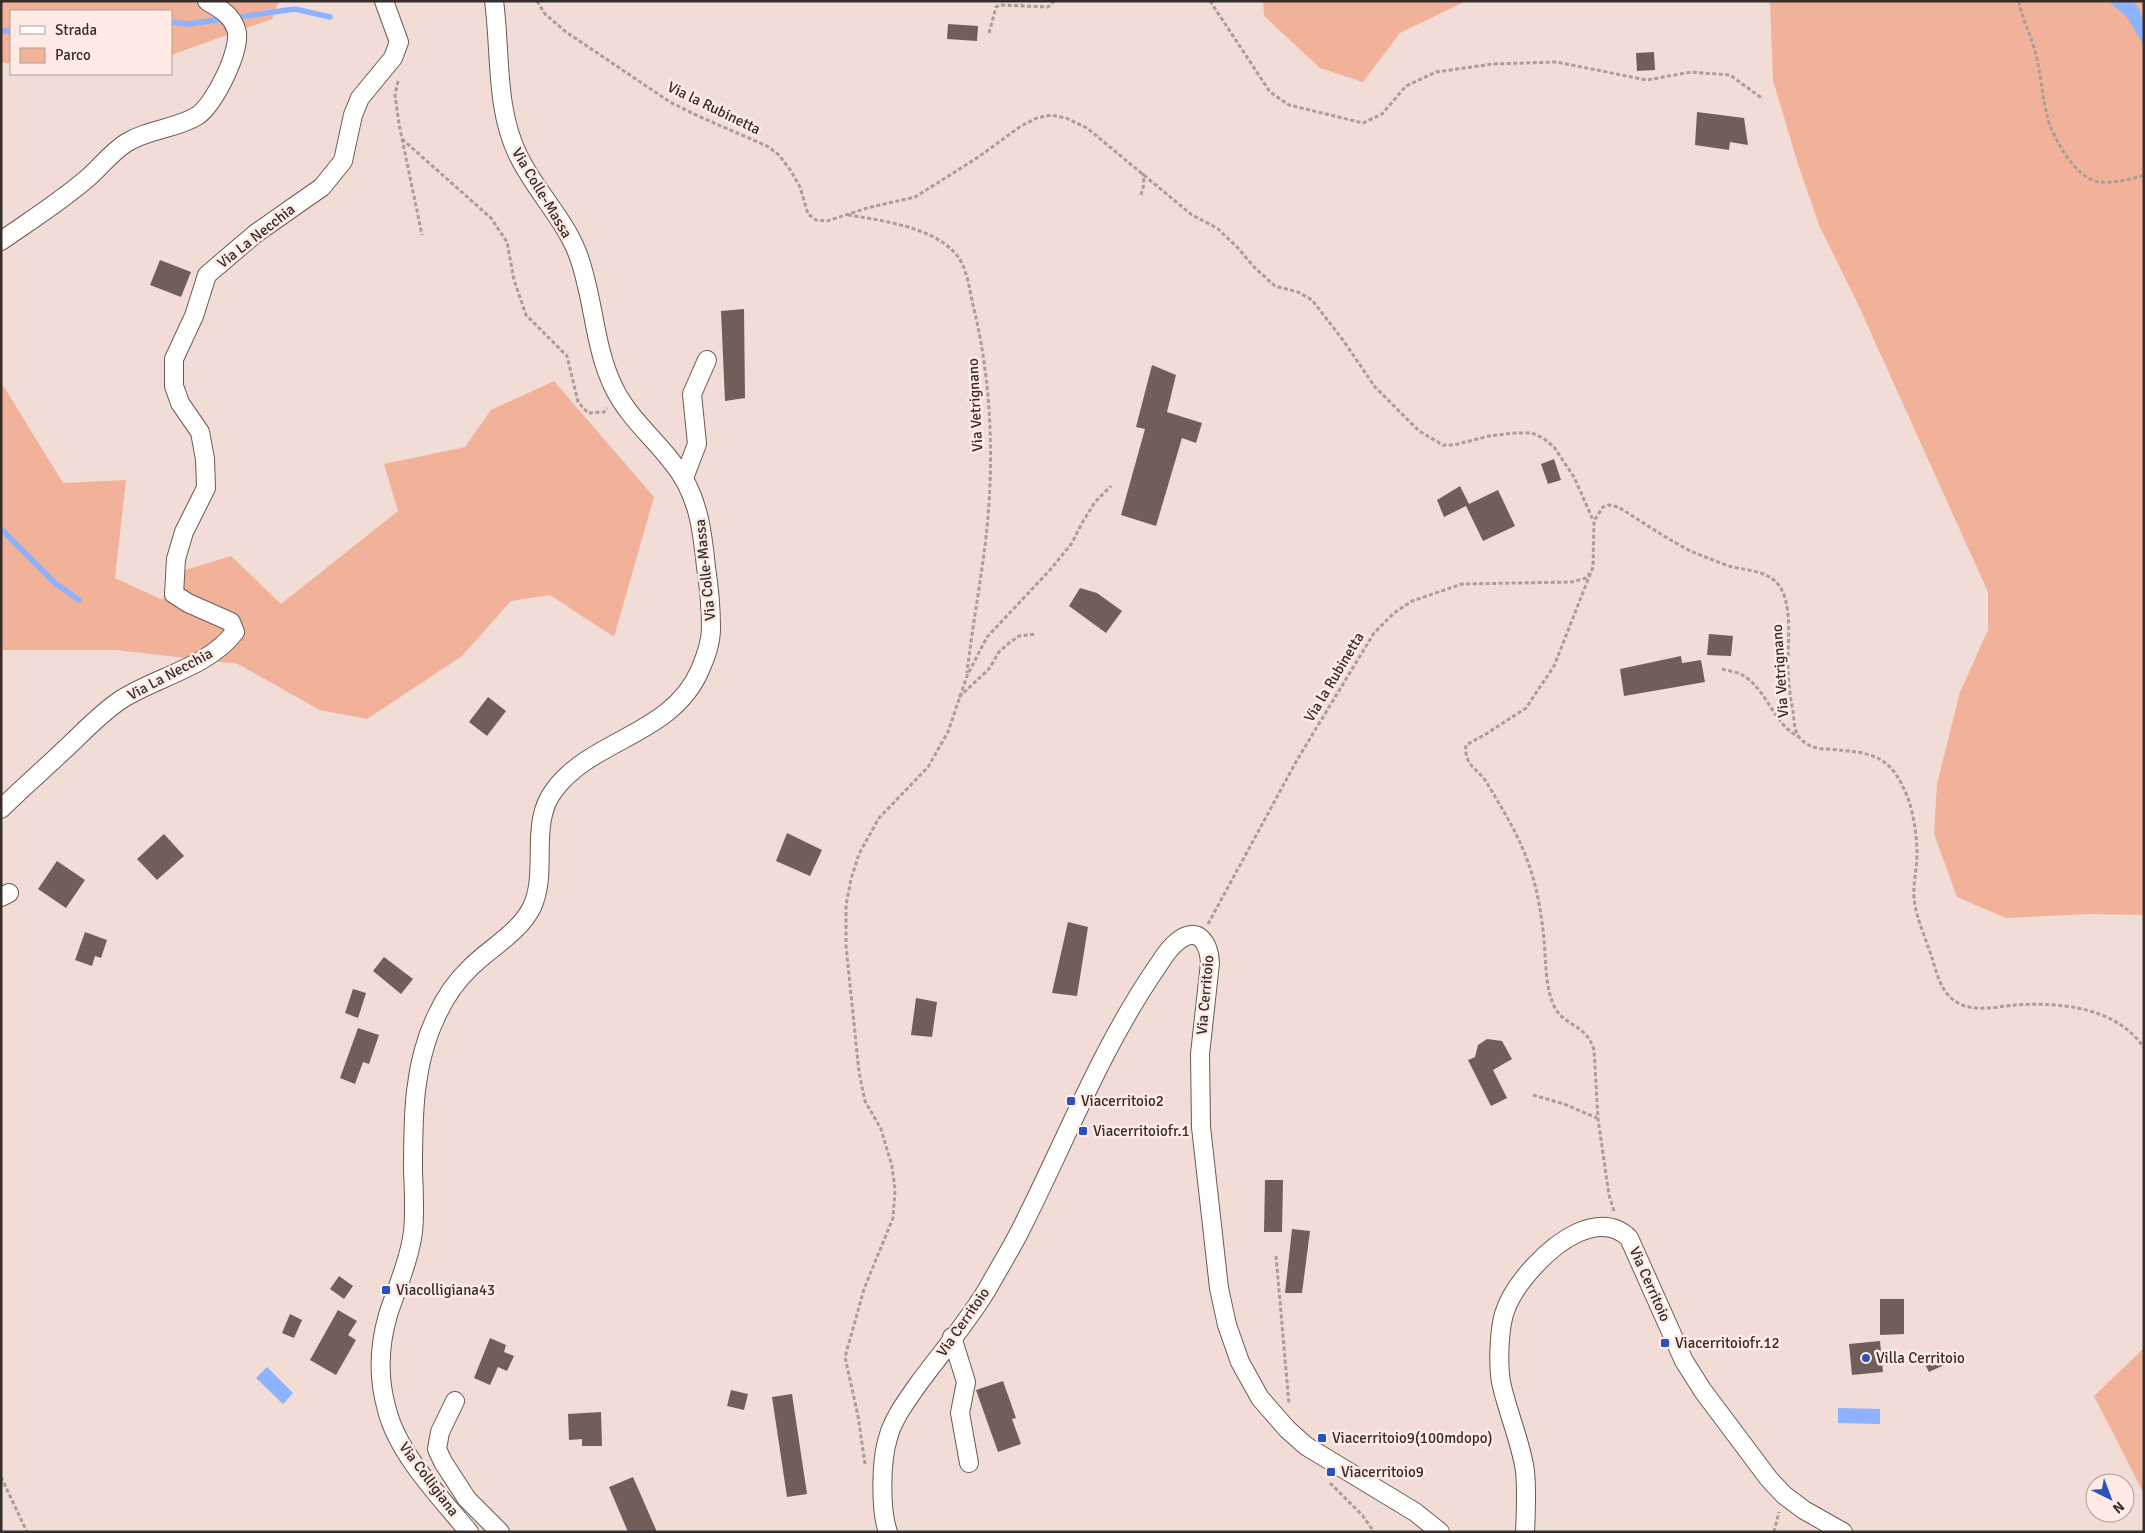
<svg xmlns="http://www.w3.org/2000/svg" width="2145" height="1533" font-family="Signika,sans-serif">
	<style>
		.green { fill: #f1b299 }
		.water { fill: #8db2ff }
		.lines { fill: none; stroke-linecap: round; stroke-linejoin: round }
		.stream { stroke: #8db2ff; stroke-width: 5.5 }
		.building { fill: #705f58 }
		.minor-casing { stroke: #6b5a54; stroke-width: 20 }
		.path { stroke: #ab9c96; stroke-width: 3; stroke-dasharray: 4 2.5; stroke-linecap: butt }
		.minor { stroke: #fff; stroke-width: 18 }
		.poi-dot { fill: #2752c0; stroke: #ffebe3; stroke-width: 2 }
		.labels { text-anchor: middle; stroke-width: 5; stroke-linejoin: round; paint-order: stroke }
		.street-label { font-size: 15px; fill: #352d2a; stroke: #ffebe3 }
		.poi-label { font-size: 15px; fill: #352d2a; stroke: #ffebe3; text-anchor: start }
	</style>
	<rect width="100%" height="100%" fill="#f1ddd6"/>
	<g class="green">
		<polygon points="1,1 279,1 272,19 171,55 171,11 11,11 11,63 1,63"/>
		<polygon points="1263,1 1466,1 1400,33 1363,82 1320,68 1264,16"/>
		<polygon points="1770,1 2144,1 2144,915 2090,914 2006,918 1957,897 1934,834 1937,784 1960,692 1988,630 1988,592 1856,300 1819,225 1797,161 1773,80"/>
		<polygon points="554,381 654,497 614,637 550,595 511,601 462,656 367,719 320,710 238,664 116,650 1,650 1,382 63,483 126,480 115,578 163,600 169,575 231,556 281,604 398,511 384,464 465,447 491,410"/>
		<polygon points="2144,1348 2144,1494 2094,1396"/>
	</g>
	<g class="water">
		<path d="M 2108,1 L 2133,1 C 2145,14 2144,28 2144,46 L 2127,17 Z"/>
		<polygon points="267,1367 293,1393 283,1404 256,1378"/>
		<polygon points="1838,1408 1880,1409 1880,1424 1838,1423"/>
	</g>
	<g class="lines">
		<g class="stream">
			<polyline points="171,22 188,24 295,9 330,17"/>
			<polyline points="1,31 11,31"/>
			<polyline points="1,529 55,583 79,600"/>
		</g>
	</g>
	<g class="building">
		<polygon points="948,24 978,26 977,41 947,39"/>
		<polygon points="1654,52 1655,70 1637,71 1636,53"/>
		<polygon points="1697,112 1744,118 1748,145 1730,142 1729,150 1695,145"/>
		<polygon points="160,260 191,272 181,297 150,285"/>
		<polygon points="744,309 745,398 725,401 721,311"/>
		<polygon points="1152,365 1176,375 1167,412 1202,423 1196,443 1182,438 1156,526 1121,515 1145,429 1136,427"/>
		<polygon points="1554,459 1561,480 1548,484 1541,464"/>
		<polygon points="1460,486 1469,504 1498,490 1515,526 1483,541 1466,506 1444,517 1437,500"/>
		<polygon points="1080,588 1097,593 1122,611 1106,633 1069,606"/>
		<polygon points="1709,634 1733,636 1731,656 1707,655"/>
		<polygon points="1681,656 1682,663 1701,660 1705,682 1624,696 1620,669"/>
		<polygon points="488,697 506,711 487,736 469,722"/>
		<polygon points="787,833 822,850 810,876 776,861"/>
		<polygon points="164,834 184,856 157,880 137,859"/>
		<polygon points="57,861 85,880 66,908 38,889"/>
		<polygon points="1068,922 1088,927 1077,996 1052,993"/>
		<polygon points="85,932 107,940 101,958 95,956 92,966 75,960"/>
		<polygon points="384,957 413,979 401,994 373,971"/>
		<polygon points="353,989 366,993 358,1018 345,1013"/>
		<polygon points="916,998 937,1002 932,1037 911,1035"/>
		<polygon points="358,1028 379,1035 369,1064 363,1062 355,1084 340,1078"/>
		<polygon points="1487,1039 1502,1041 1512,1059 1493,1070 1507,1098 1491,1106 1468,1060 1475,1057 1478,1045"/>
		<polygon points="1265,1180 1283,1180 1282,1232 1264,1232"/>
		<polygon points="1292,1229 1310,1231 1302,1293 1285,1293"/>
		<polygon points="339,1276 353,1286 344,1299 330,1289"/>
		<polygon points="1880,1299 1904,1299 1904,1334 1880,1335"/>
		<polygon points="338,1310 357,1321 348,1335 356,1340 336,1375 310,1360"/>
		<polygon points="290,1314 302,1320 294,1338 282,1333"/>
		<polygon points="490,1338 506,1345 504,1352 514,1356 507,1371 498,1367 490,1385 474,1378"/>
		<polygon points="1880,1341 1883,1372 1852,1375 1849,1344"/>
		<polygon points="1939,1350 1946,1364 1929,1372 1922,1359"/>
		<polygon points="1003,1381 1016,1418 1012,1419 1021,1444 998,1452 976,1390"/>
		<polygon points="731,1390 748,1394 744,1410 727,1406"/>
		<polygon points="792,1394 807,1494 787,1497 772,1397"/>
		<polygon points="601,1412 602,1446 582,1446 582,1439 569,1440 568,1414"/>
		<polygon points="633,1477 657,1532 628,1532 609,1487"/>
	</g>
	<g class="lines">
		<g class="minor-casing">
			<g id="minor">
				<path d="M 1,241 C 31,220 63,200 90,176 C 102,165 112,152 126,143 C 148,129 176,129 197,116 C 214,106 243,47 236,29 C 231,14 220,9 207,1"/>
				<polyline points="684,478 697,444 692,394 707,360"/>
				<path d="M 1,809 C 21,789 42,771 62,752 C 82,734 99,714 122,699 C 159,676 208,667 235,632 L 231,622 L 188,603 L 174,594 L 176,559 L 184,532 L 206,488 L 205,459 L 200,432 L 180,403 L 174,386 L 174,359 L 194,316 L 207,275 L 255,234 L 322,187 L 343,161 L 353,115 L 360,98 L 393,58 L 399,42 L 384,1"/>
				<polyline points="1,897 9,893"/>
				<polyline points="952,1337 966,1382 960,1413 969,1463"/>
				<polyline points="455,1401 440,1432 437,1449 443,1462 467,1499 500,1532"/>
				<path d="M 469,1532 C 440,1497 398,1454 387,1410 C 378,1379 379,1346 388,1315 C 397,1287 409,1261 413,1232 C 415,1212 414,1191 413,1171 C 413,1118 413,1065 436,1017 C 444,999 456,981 471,967 C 491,947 519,933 532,907 C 549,870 528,823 555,789 C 594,738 672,735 700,670 C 706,656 711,643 711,628 C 711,608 709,587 706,567 C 702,528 698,493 672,462 C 652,436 627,416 613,386 C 593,344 594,295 577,252 C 563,217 534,189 518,155 C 495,108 501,52 494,1"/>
				<path d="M 888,1532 C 880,1510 881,1460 888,1438 C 893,1418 908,1399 919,1383 C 942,1352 969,1320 988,1288 C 999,1268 1011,1249 1021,1229 C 1066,1140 1102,1046 1159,964 C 1164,956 1170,947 1178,941 C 1198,925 1209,943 1210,963 L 1200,1054 L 1201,1127 L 1219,1288 L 1227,1325 L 1240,1362 L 1260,1398 L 1287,1429 L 1306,1446 L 1415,1512 L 1440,1532"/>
				<path d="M 1525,1532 C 1526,1512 1527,1491 1525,1471 C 1521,1442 1507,1411 1501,1382 C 1498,1364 1499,1332 1504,1314 C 1513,1284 1549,1246 1577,1233 C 1595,1225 1614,1223 1629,1238 L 1684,1361 L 1703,1391 L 1769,1479 L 1784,1495 L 1804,1510 L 1843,1532"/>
			</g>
		</g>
		<g class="path">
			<polyline points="537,1 545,14 566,32 670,102 698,116 767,146 779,155 791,171 800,187 808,214 816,220 827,221 867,208 915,197 977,158 1021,126 1037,118 1051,115 1066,118 1087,128 1192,215 1217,228 1238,248 1254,267 1275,286 1298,292 1312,300 1343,340 1375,387 1419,431 1443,445 1454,445 1489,436 1515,433 1532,433 1543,438 1554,447 1574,477 1593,520"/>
			<polyline points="1210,1 1270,92 1289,105 1363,123 1382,114 1406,86 1436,72 1493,64 1556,62 1647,80 1691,72 1730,75 1763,99"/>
			<path d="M 2019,1 C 2022,20 2032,37 2036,55 C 2041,75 2042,96 2047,115 C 2051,136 2076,179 2099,182 C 2113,183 2130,180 2144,175"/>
			<polyline points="989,33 996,7 1000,5 1048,7 1054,1"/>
			<polyline points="398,81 395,95 399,124 422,235"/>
			<polyline points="402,139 491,218 507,242 514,280 526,315 567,356 578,402 588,413 604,412 607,408"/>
			<polyline points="1141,195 1144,184 1143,173"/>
			<path d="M 848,215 C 880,220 931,227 954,252 C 967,265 969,288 973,305 C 994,390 995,481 982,568 C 977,603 971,638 967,673"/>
			<path d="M 1722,669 C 1729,671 1738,672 1744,676 C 1768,691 1773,724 1799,737"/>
			<polyline points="959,697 989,669 999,652 1009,643 1019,636 1036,634"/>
			<polyline points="1208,924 1297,760 1374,633 1394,613 1412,601 1462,584 1572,582 1586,578 1590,573"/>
			<polyline points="1533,1095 1564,1104 1597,1118"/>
			<path d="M 1614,1211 L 1609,1195 L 1598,1119 L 1594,1050 C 1586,1023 1564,1027 1554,1006 C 1545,986 1546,961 1544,939 C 1539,892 1531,860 1508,819 C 1501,806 1493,793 1485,780 C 1480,773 1471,767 1468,760 C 1466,755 1465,750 1466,745 L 1486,734 L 1526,708 L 1554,666 L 1593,567 L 1594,521 L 1603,507 L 1609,505 L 1618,507 C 1643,522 1669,541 1695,553 C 1706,557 1717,562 1729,566 C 1743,570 1763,570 1775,581 C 1795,599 1787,647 1788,671 C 1789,685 1790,698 1793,711 C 1794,720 1794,730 1799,737 C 1806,746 1816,749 1827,749 C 1873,753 1891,753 1909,801 C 1914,817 1917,837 1917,854 C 1917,869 1913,883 1914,898 C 1916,918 1926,939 1932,958 C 1936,971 1940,988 1951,998 C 1969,1014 1994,1007 2015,1005 C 2060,1002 2117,1007 2144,1048"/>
			<polyline points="1276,1256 1289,1404"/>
			<polyline points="865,1464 858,1416 845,1357 864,1289 893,1218 895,1190 892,1166 881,1129 865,1101 859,1072 846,946 846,905 851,879 859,854 879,818 928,767 948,732 967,676 987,637 1050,570 1072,543 1082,523 1095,502 1111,486"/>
			<polyline points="1,1477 27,1532"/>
			<polyline points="1330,1483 1363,1516 1374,1532"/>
			<polyline points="1774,1532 1779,1512"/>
		</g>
		<use href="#minor" class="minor"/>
	</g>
	<g class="poi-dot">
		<rect x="1066" y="1096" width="10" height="10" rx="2.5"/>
		<rect x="1078" y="1126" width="10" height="10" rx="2.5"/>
		<rect x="381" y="1285" width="10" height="10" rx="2.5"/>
		<rect x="1660" y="1338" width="10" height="10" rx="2.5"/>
		<circle cx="1866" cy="1358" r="5"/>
		<rect x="1317" y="1433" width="10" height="10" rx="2.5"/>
		<rect x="1326" y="1467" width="10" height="10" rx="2.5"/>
	</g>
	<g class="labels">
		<g class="street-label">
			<text transform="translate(714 108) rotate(26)" y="5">Via la Rubinetta</text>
			<text transform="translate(542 193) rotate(59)" y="5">Via Colle-Massa</text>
			<text transform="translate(256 236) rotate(-38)" y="5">Via La Necchia</text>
			<text transform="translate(975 405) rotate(-93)" y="5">Via Vetrignano</text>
			<text transform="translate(705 570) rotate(-96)" y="5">Via Colle-Massa</text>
			<text transform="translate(1780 671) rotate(-94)" y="5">Via Vetrignano</text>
			<text transform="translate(170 674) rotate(-28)" y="5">Via La Necchia</text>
			<text transform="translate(1334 677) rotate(-59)" y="5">Via la Rubinetta</text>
			<text transform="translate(1205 995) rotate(-85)" y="5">Via Cerritoio</text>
			<text transform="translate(1650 1284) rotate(66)" y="5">Via Cerritoio</text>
			<text transform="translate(963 1322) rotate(-55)" y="5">Via Cerritoio</text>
			<text transform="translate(429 1479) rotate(53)" y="5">Via Colligiana</text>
		</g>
		<g class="poi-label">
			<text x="1081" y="1106">Viacerritoio2</text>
			<text x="1093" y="1136">Viacerritoiofr.1</text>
			<text x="396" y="1295">Viacolligiana43</text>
			<text x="1675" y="1348">Viacerritoiofr.12</text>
			<text x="1876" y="1363">Villa Cerritoio</text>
			<text x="1332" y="1443">Viacerritoio9(100mdopo)</text>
			<text x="1341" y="1477">Viacerritoio9</text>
		</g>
	</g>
	<rect width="2145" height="1533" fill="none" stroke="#352d2a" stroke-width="5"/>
	<rect x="10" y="10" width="162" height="65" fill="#ffebe3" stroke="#ae9f99"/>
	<rect x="20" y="26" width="25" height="8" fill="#ffffff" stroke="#ae9f99"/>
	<text x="55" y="35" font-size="15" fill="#352d2a">Strada</text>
	<rect x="20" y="48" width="25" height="15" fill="#f1b299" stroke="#ae9f99"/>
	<text x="55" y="60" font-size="15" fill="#352d2a">Parco</text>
	<g transform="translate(2110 1498) rotate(138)"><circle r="24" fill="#ffebe3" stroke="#ae9f99"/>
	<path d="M0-4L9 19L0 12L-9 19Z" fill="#2752c0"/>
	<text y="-8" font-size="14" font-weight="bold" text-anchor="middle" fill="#352d2a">N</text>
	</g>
</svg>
